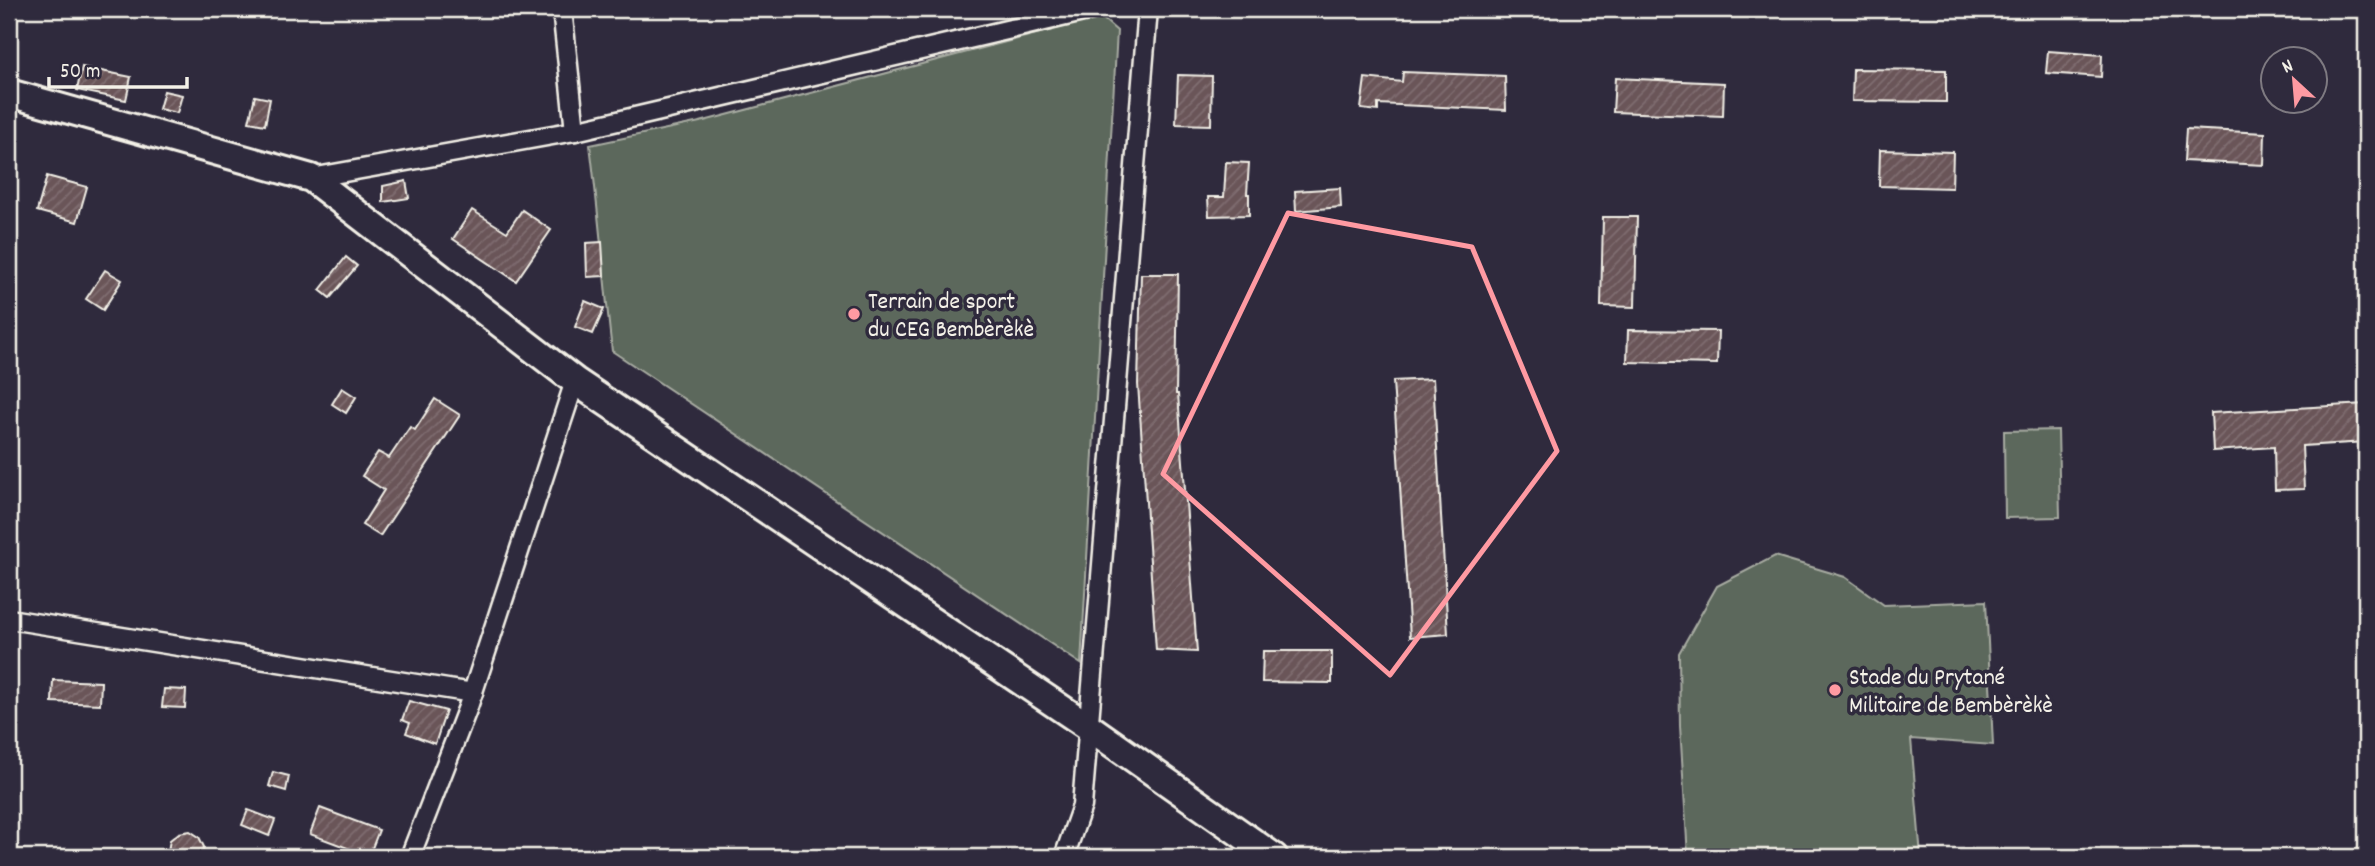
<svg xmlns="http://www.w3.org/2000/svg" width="2375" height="866" font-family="Dekko,sans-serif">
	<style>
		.grass { fill: #5b675c; stroke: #a8aca2; stroke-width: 2 }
		.building { fill: url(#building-hatch); stroke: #f4f1e8; stroke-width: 2 }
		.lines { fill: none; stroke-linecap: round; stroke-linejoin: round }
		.street-casing { stroke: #f4f1e8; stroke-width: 23 }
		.secondary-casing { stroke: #f4f1e8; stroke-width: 32 }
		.street { stroke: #2f2a3d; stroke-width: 18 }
		.secondary { stroke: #2f2a3d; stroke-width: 26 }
		.marked { fill: none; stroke: #ff9aa2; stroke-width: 5; stroke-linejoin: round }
		.poi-dot { fill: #ff9aa2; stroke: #2f2a3d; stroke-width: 2.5 }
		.labels { text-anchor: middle; stroke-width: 7; stroke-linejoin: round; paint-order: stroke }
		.poi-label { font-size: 24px; fill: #f4f1e8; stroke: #2f2a3d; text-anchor: start }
	</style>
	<defs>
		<pattern id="building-hatch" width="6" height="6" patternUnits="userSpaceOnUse" patternTransform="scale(1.75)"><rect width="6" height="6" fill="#6a5559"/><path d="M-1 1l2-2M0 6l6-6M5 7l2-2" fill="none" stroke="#806e71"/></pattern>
	</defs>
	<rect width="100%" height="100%" fill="#2f2a3d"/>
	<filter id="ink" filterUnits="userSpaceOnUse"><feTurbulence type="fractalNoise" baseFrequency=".0143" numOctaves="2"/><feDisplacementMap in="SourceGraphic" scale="14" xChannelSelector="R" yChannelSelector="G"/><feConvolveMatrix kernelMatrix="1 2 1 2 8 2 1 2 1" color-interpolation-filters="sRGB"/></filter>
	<g filter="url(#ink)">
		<g class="grass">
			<path d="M 1101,17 L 1117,31 L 1081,664 L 612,351 C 604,282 599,214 590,145 L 700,122 Z"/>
			<polygon points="2058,430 2060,517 2005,518 2004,431"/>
			<polygon points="1775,556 1845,577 1884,605 1986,601 1993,745 1911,739 1921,857 1688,857 1680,726 1679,653 1717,586"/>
		</g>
		<g class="building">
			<polygon points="2048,51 2102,55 2101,77 2046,73"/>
			<polygon points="82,67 131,77 126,100 77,90"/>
			<polygon points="1853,69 1946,70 1946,102 1852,101"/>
			<polygon points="1403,72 1505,76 1506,110 1378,104 1378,111 1361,109 1365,78 1402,82"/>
			<polygon points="1178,75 1212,76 1211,125 1176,124"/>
			<polygon points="1615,78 1724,83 1723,116 1613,112"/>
			<polygon points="164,91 182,95 177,113 159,109"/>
			<polygon points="255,96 270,99 265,125 249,122"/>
			<polygon points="2186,129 2265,133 2264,165 2184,161"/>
			<polygon points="1880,150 1953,152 1952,188 1879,186"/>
			<polygon points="1226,162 1249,163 1247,194 1249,194 1249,215 1209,216 1208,197 1224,197"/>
			<polygon points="47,176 87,187 77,222 37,211"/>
			<polygon points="406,181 409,198 383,202 383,186"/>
			<polygon points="1340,188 1341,207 1296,211 1295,191"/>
			<polygon points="472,210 507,232 522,210 551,230 516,281 453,239"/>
			<polygon points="1603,217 1637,217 1635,307 1601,306"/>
			<polygon points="602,242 604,276 587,277 586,243"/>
			<polygon points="346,257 357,266 330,298 320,290"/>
			<polygon points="105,270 122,280 103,310 86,299"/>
			<polygon points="1141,274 1178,274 1176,394 1178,394 1197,652 1156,650 1138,384"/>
			<polygon points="585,301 604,309 593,334 575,327"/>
			<polygon points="1628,330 1718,331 1717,364 1627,362"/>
			<polygon points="1433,379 1448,634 1410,637 1393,381"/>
			<polygon points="342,388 356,397 346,413 332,404"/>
			<polygon points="435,399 460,415 380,536 362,525 384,490 362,476 378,452 389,458 410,427 415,430"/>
			<polygon points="2365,404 2366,442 2302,446 2304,489 2275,490 2274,447 2213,451 2211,413"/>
			<polygon points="1263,651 1332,651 1332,683 1262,682"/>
			<polygon points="53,680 101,682 100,704 52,702"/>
			<polygon points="164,689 186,690 185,708 162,707"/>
			<polygon points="409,701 446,711 435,744 406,733 410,723 402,720"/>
			<polygon points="273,772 289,776 286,791 269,786"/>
			<polygon points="320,808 379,830 369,856 310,834"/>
			<polygon points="248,810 275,820 269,836 242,825"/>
			<polygon points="190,831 199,837 204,847 201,857 171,857 168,851 170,840 179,833"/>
		</g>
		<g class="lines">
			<g class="street-casing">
				<g id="street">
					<polyline points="562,9 575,131"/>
					<polyline points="311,178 575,131 1096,9"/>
					<polyline points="9,619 473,693"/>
					<polyline points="410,857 468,707 575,381"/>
					<polyline points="1064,857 1082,806 1148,9"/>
				</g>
			</g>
			<g class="secondary-casing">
				<polyline id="secondary" points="9,93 311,178 575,381 1089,727 1274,857"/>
			</g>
			<use href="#street" class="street"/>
			<use href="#secondary" class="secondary"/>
		</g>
	</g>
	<path class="marked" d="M 1288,213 L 1472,247 L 1557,451 L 1390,675 L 1163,474 Z"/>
	<g class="poi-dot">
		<circle cx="854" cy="314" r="7"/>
		<circle cx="1835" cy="690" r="7"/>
	</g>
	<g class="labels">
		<g class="poi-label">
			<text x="868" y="308">Terrain de sport<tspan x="868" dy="28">du CEG Bembèrèkè</tspan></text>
			<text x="1849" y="684">Stade du Prytané<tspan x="1849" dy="28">Militaire de Bembèrèkè</tspan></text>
		</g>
	</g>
	<rect width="2375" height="866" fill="none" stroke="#2f2a3d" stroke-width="35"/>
	<rect x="18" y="18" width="2340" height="831" fill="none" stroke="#f4f1e8" stroke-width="2.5" filter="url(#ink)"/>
	<g transform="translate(2294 80) rotate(334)"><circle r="33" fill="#2f2a3d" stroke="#7e7a81" stroke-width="2"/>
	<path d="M0-5L12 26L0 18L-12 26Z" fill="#ff9aa2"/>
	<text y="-10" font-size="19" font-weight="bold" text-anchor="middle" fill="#f4f1e8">N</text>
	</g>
	<path d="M49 77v10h138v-10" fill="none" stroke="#f4f1e8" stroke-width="3.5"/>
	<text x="60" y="77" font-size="21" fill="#f4f1e8" stroke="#2f2a3d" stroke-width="5" paint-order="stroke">50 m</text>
</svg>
